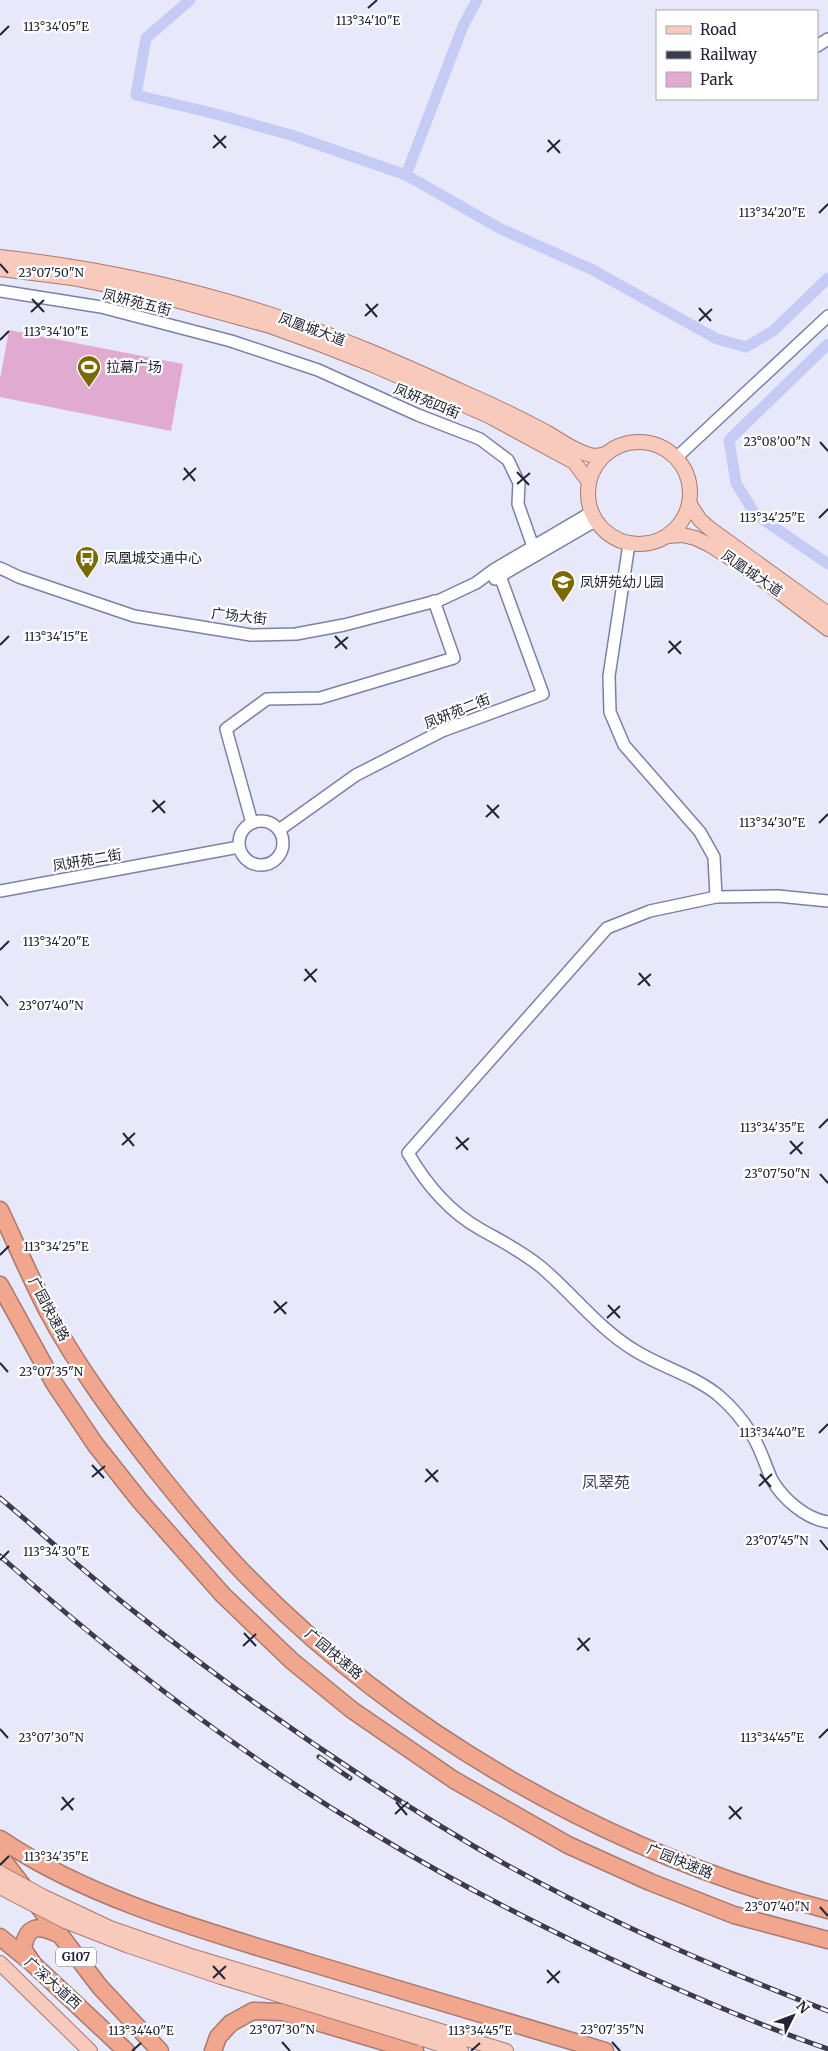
<svg xmlns="http://www.w3.org/2000/svg" width="828" height="2051" font-family="Merriweather,'Noto Sans SC',serif">
	<style>
		.green { fill: #e1aad0 }
		.lines { fill: none; stroke-linecap: round; stroke-linejoin: round }
		.canal { stroke: #c5cbf4; stroke-width: 11 }
		.minor-casing { stroke: #7b80a6; stroke-width: 14 }
		.major-casing { stroke: #a9796f; stroke-width: 16 }
		.highway-casing { stroke: #a9796f; stroke-width: 19 }
		.minor { stroke: #fff; stroke-width: 11 }
		.major { stroke: #f7cabb; stroke-width: 14 }
		.highway { stroke: #f1a68e; stroke-width: 16 }
		.rail-casing { stroke: #3a3c4d; stroke-width: 5 }
		.rail { stroke: #fff; stroke-width: 3; stroke-dasharray: 9; stroke-linecap: butt }
		.major-bridge-casing { stroke: #a9796f; stroke-width: 16; stroke-linecap: butt }
		.major-bridge { stroke: #f7cabb; stroke-width: 14 }
		.ticks { fill: none; stroke: #232535; stroke-width: 2 }
		.labels { text-anchor: middle; stroke-width: 4.5; stroke-linejoin: round; paint-order: stroke }
		.shield { fill: #fff; stroke: #656672; stroke-width: 1 }
		.shield-label { font-size: 12px; font-weight: bold; fill: #232535 }
		.street-label { font-size: 14px; fill: #232535; stroke: #fff }
		.poi-label { font-size: 14px; fill: #232535; stroke: #fff; text-anchor: start }
		.quarter-label { font-size: 16px; fill: #393d5e; stroke: #fff }
		.ticks-label { font-size: 12px; text-anchor: middle; fill: #232535; stroke: #fff; stroke-width: 4.5; stroke-linejoin: round; paint-order: stroke }
	</style>
	<rect width="100%" height="100%" fill="#e7e9fa"/>
	<polygon class="green" points="9,330 183,364 171,431 0,397 0,379"/>
	<g class="lines">
		<g class="canal">
			<polyline points="190,0 146,38 136,95 212,113 291,135 406,175 501,229 593,270 717,339 746,347 773,331 828,278"/>
			<polyline points="406,175 463,26 477,0"/>
			<polyline points="828,344 729,440 736,483 755,514 828,564"/>
		</g>
		<g class="minor-casing">
			<g id="minor">
				<polyline points="817,46 828,39"/>
				<polyline points="0,291 101,307 231,341 318,370 418,415 480,439 508,460 519,483 518,504 536,555"/>
				<polyline points="676,458 828,316"/>
				<path d="M 629,544 L 609,676 L 610,712 L 624,745 L 700,832 L 714,857 L 716,897 L 650,911 L 607,928 L 408,1153 C 426,1184 448,1211 480,1229 C 501,1241 522,1251 541,1267 C 573,1294 598,1328 634,1350 C 661,1367 693,1375 718,1395 C 731,1406 743,1420 752,1435 C 761,1449 765,1465 772,1480 C 783,1499 806,1519 828,1522"/>
				<polyline points="0,568 19,577 134,616 251,635 296,634 344,625 440,600 476,583 495,569 592,512"/>
				<polyline points="495,579 595,521"/>
				<circle cx="261" cy="843" r="22"/>
				<polyline points="252,823 226,729 267,699 320,698 454,658 434,601"/>
				<polyline points="279,830 356,775 442,731 543,694 500,576"/>
				<polyline points="0,891 239,847"/>
				<polyline points="716,897 778,896 828,901"/>
			</g>
		</g>
		<g class="major-casing">
			<g id="major">
				<path d="M 0,257 C 91,267 182,286 269,314 C 336,335 401,364 465,393 C 493,405 520,418 546,432 C 560,440 574,451 590,455 C 595,456 600,456 605,454"/>
				<polyline points="0,269 72,278 157,295 270,326 322,345 373,365 489,416 574,462 589,482"/>
				<circle cx="639" cy="493" r="51"/>
				<polyline points="689,503 700,520 709,528 828,614"/>
				<polyline points="668,536 683,535 695,538 710,545 755,574 828,629"/>
				<polyline points="0,1963 90,2051"/>
				<polyline points="424,2026 506,2051"/>
				<polyline points="420,2038 461,2051"/>
			</g>
		</g>
		<g class="highway-casing">
			<g id="highway">
				<path d="M 0,1210 C 16,1244 31,1279 48,1312 C 78,1368 117,1420 156,1470 C 183,1504 210,1537 240,1569 C 397,1733 609,1853 828,1910"/>
				<polyline points="0,1285 54,1383 95,1444 140,1501 223,1595 292,1661 352,1710 454,1780 568,1845 650,1882 734,1915 828,1940"/>
				<path d="M 0,1839 C 89,1899 202,1930 304,1961 C 404,1991 504,2021 605,2051"/>
				<polyline points="0,1856 100,1987 160,2051"/>
				<polyline points="0,1937 32,1963 126,2051"/>
				<path d="M 32,1962 L 23,1949 C 27,1924 39,1925 58,1934"/>
				<polyline points="213,2051 218,2037 231,2023 253,2011 283,2012 415,2051"/>
			</g>
		</g>
		<use href="#minor" class="minor"/>
		<use href="#major" class="major"/>
		<use href="#highway" class="highway"/>
		<g class="rail-casing">
			<g id="rail">
				<path d="M 0,1498 C 45,1536 89,1576 136,1613 C 233,1690 336,1762 442,1827 C 563,1902 695,1960 828,2011"/>
				<path d="M 0,1556 C 115,1658 239,1754 371,1832 C 457,1884 547,1930 639,1972 C 701,2000 764,2027 828,2049"/>
				<polyline points="319,1757 350,1778"/>
			</g>
		</g>
		<use href="#rail" class="rail"/>
		<g class="major-bridge-casing">
			<g id="major-bridge">
				<polyline points="0,1873 42,1896 110,1928 191,1956 424,2026"/>
				<polyline points="0,1887 65,1921 129,1946 221,1977 420,2038"/>
			</g>
		</g>
		<use href="#major-bridge" class="major-bridge"/>
	</g>
	<path class="ticks" d="M 368,8 L 377,0M 0,35 L 9,26M 214,135 L 226,148M 548,140 L 560,153M 213,148 L 226,136M 547,152 L 560,140M 819,213 L 828,204M 0,264 L 8,273M 32,299 L 44,312M 366,304 L 377,317M 699,308 L 711,321M 31,312 L 44,300M 365,316 L 378,304M 699,321 L 712,309M 0,340 L 9,331M 820,442 L 828,451M 184,468 L 195,481M 517,472 L 529,485M 183,480 L 196,468M 517,484 L 530,473M 819,518 L 828,509M 335,636 L 347,649M 669,641 L 681,654M 0,645 L 9,636M 335,648 L 348,637M 668,653 L 681,641M 153,800 L 165,813M 487,805 L 499,818M 152,812 L 165,801M 486,817 L 499,805M 819,823 L 828,814M 0,950 L 9,941M 305,969 L 316,982M 639,973 L 650,986M 304,981 L 317,969M 638,985 L 651,974M 0,996 L 8,1006M 819,1128 L 828,1119M 123,1133 L 134,1146M 456,1137 L 468,1150M 790,1141 L 802,1154M 122,1145 L 135,1133M 456,1149 L 469,1138M 790,1154 L 803,1142M 820,1174 L 828,1183M 0,1255 L 9,1246M 274,1301 L 286,1314M 608,1305 L 620,1318M 274,1313 L 287,1302M 607,1318 L 620,1306M 0,1363 L 8,1372M 819,1433 L 828,1424M 92,1465 L 104,1478M 426,1469 L 438,1482M 760,1474 L 771,1487M 92,1477 L 105,1466M 425,1482 L 438,1470M 759,1486 L 772,1474M 820,1540 L 828,1550M 0,1560 L 9,1551M 244,1633 L 256,1646M 578,1638 L 589,1651M 243,1646 L 256,1634M 577,1650 L 590,1638M 0,1729 L 8,1738M 819,1738 L 828,1729M 62,1797 L 73,1810M 396,1802 L 407,1815M 729,1806 L 741,1819M 61,1810 L 74,1798M 395,1814 L 408,1802M 729,1819 L 742,1807M 0,1865 L 9,1856M 820,1907 L 828,1916M 213,1966 L 225,1979M 547,1970 L 559,1983M 213,1978 L 226,1966M 547,1983 L 560,1971M 282,2042 L 290,2051M 612,2042 L 620,2051M 132,2051 L 141,2043M 471,2051 L 480,2043"/>
	<defs>
		<g id="stadium-pin" transform="scale(1.25)"><path d="M0 17L-7.5 6A9.5 9.5 0 1 1 7.5 6Z" fill="#7a6a01" stroke="#fff"/><path d="M0-5a6.5 5 0 1 0 0 10a6.5 5 0 1 0 0-10ZM-3.5-1.8h7v3.6h-7Z" fill="#fff"/></g>
		<g id="bus-pin" transform="scale(1.25)"><path d="M0 17L-7.5 6A9.5 9.5 0 1 1 7.5 6Z" fill="#7a6a01" stroke="#fff"/><path d="M-5-6H5V4H4V6H2V4H-2V6H-4V4H-5ZM-3.5-4V0h7V-4ZM-3.5 1.2v1.5H-2V1.2ZM2 1.2v1.5H3.5V1.2Z" fill="#fff"/></g>
		<g id="school-pin" transform="scale(1.25)"><path d="M0 17L-7.5 6A9.5 9.5 0 1 1 7.5 6Z" fill="#7a6a01" stroke="#fff"/><path d="M0-5L7-2L0 1L-7-2ZM-4 1L0 2.5L4 1V4Q0 6-4 4Z" fill="#fff"/></g>
	</defs>
	<g fill-rule="evenodd">
		<use href="#stadium-pin" x="89" y="367"/>
		<use href="#bus-pin" x="87" y="558"/>
		<use href="#school-pin" x="563" y="582"/>
	</g>
	<g class="labels">
		<rect class="shield" x="56" y="1947.5" width="40" height="19" rx="4"/>
		<g class="shield-label">
			<text x="76" y="1961">G107</text>
		</g>
		<g class="street-label">
			<text transform="translate(137 302) rotate(14)" y="5">凤妍苑五街</text>
			<text transform="translate(312 329) rotate(20)" y="5">凤凰城大道</text>
			<text transform="translate(427 401) rotate(22)" y="5">凤妍苑四街</text>
			<text transform="translate(752 573) rotate(34)" y="5">凤凰城大道</text>
			<text transform="translate(239 616) rotate(6)" y="5">广场大街</text>
			<text transform="translate(457 711) rotate(-22)" y="5">凤妍苑二街</text>
			<text transform="translate(87 860) rotate(-10)" y="5">凤妍苑二街</text>
			<text transform="translate(49 1309) rotate(62)" y="5">广园快速路</text>
			<text transform="translate(334 1654) rotate(40)" y="5">广园快速路</text>
			<text transform="translate(680 1861) rotate(22)" y="5">广园快速路</text>
			<text transform="translate(53 1983) rotate(42)" y="5">广深大道西</text>
		</g>
		<g class="poi-label">
			<text x="106" y="372">拉幕广场</text>
			<text x="104" y="563">凤凰城交通中心</text>
			<text x="580" y="587">凤妍苑幼儿园</text>
		</g>
		<g class="quarter-label">
			<text x="606" y="1488">凤翠苑</text>
		</g>
	</g>
	<g class="ticks-label">
		<text x="368" y="25">113°34'10"E</text>
		<text x="56" y="31">113°34'05"E</text>
		<text x="772" y="217">113°34'20"E</text>
		<text x="51" y="277">23°07'50"N</text>
		<text x="56" y="336">113°34'10"E</text>
		<text x="777" y="446">23°08'00"N</text>
		<text x="772" y="522">113°34'25"E</text>
		<text x="56" y="641">113°34'15"E</text>
		<text x="772" y="827">113°34'30"E</text>
		<text x="56" y="946">113°34'20"E</text>
		<text x="51" y="1010">23°07'40"N</text>
		<text x="772" y="1132">113°34'35"E</text>
		<text x="777" y="1178">23°07'50"N</text>
		<text x="56" y="1251">113°34'25"E</text>
		<text x="51" y="1376">23°07'35"N</text>
		<text x="772" y="1437">113°34'40"E</text>
		<text x="777" y="1545">23°07'45"N</text>
		<text x="56" y="1556">113°34'30"E</text>
		<text x="772" y="1742">113°34'45"E</text>
		<text x="51" y="1742">23°07'30"N</text>
		<text x="56" y="1861">113°34'35"E</text>
		<text x="777" y="1911">23°07'40"N</text>
		<text x="282" y="2034">23°07'30"N</text>
		<text x="612" y="2034">23°07'35"N</text>
		<text x="141" y="2035">113°34'40"E</text>
		<text x="480" y="2035">113°34'45"E</text>
	</g>
	<rect x="656" y="10" width="162" height="90" fill="#ffffff" stroke="#a7a8ae"/>
	<rect x="666" y="26" width="25" height="8" fill="#f7cabb" stroke="#a7a8ae"/>
	<text x="700" y="35" font-size="15" fill="#232535">Road</text>
	<rect x="666" y="51" width="25" height="8" fill="#3a3c4d" stroke="#a7a8ae"/>
	<text x="700" y="60" font-size="15" fill="#232535">Railway</text>
	<rect x="666" y="72" width="25" height="15" fill="#e1aad0" stroke="#a7a8ae"/>
	<text x="700" y="85" font-size="15" fill="#232535">Park</text>
	<g transform="translate(793 2016) rotate(48)" stroke="#ffffff" stroke-width="4" paint-order="stroke">
	<path d="M0-4L9 19L0 12L-9 19Z" fill="#232535"/>
	<text y="-8" font-size="14" font-weight="bold" text-anchor="middle" fill="#232535">N</text>
	</g>
</svg>
